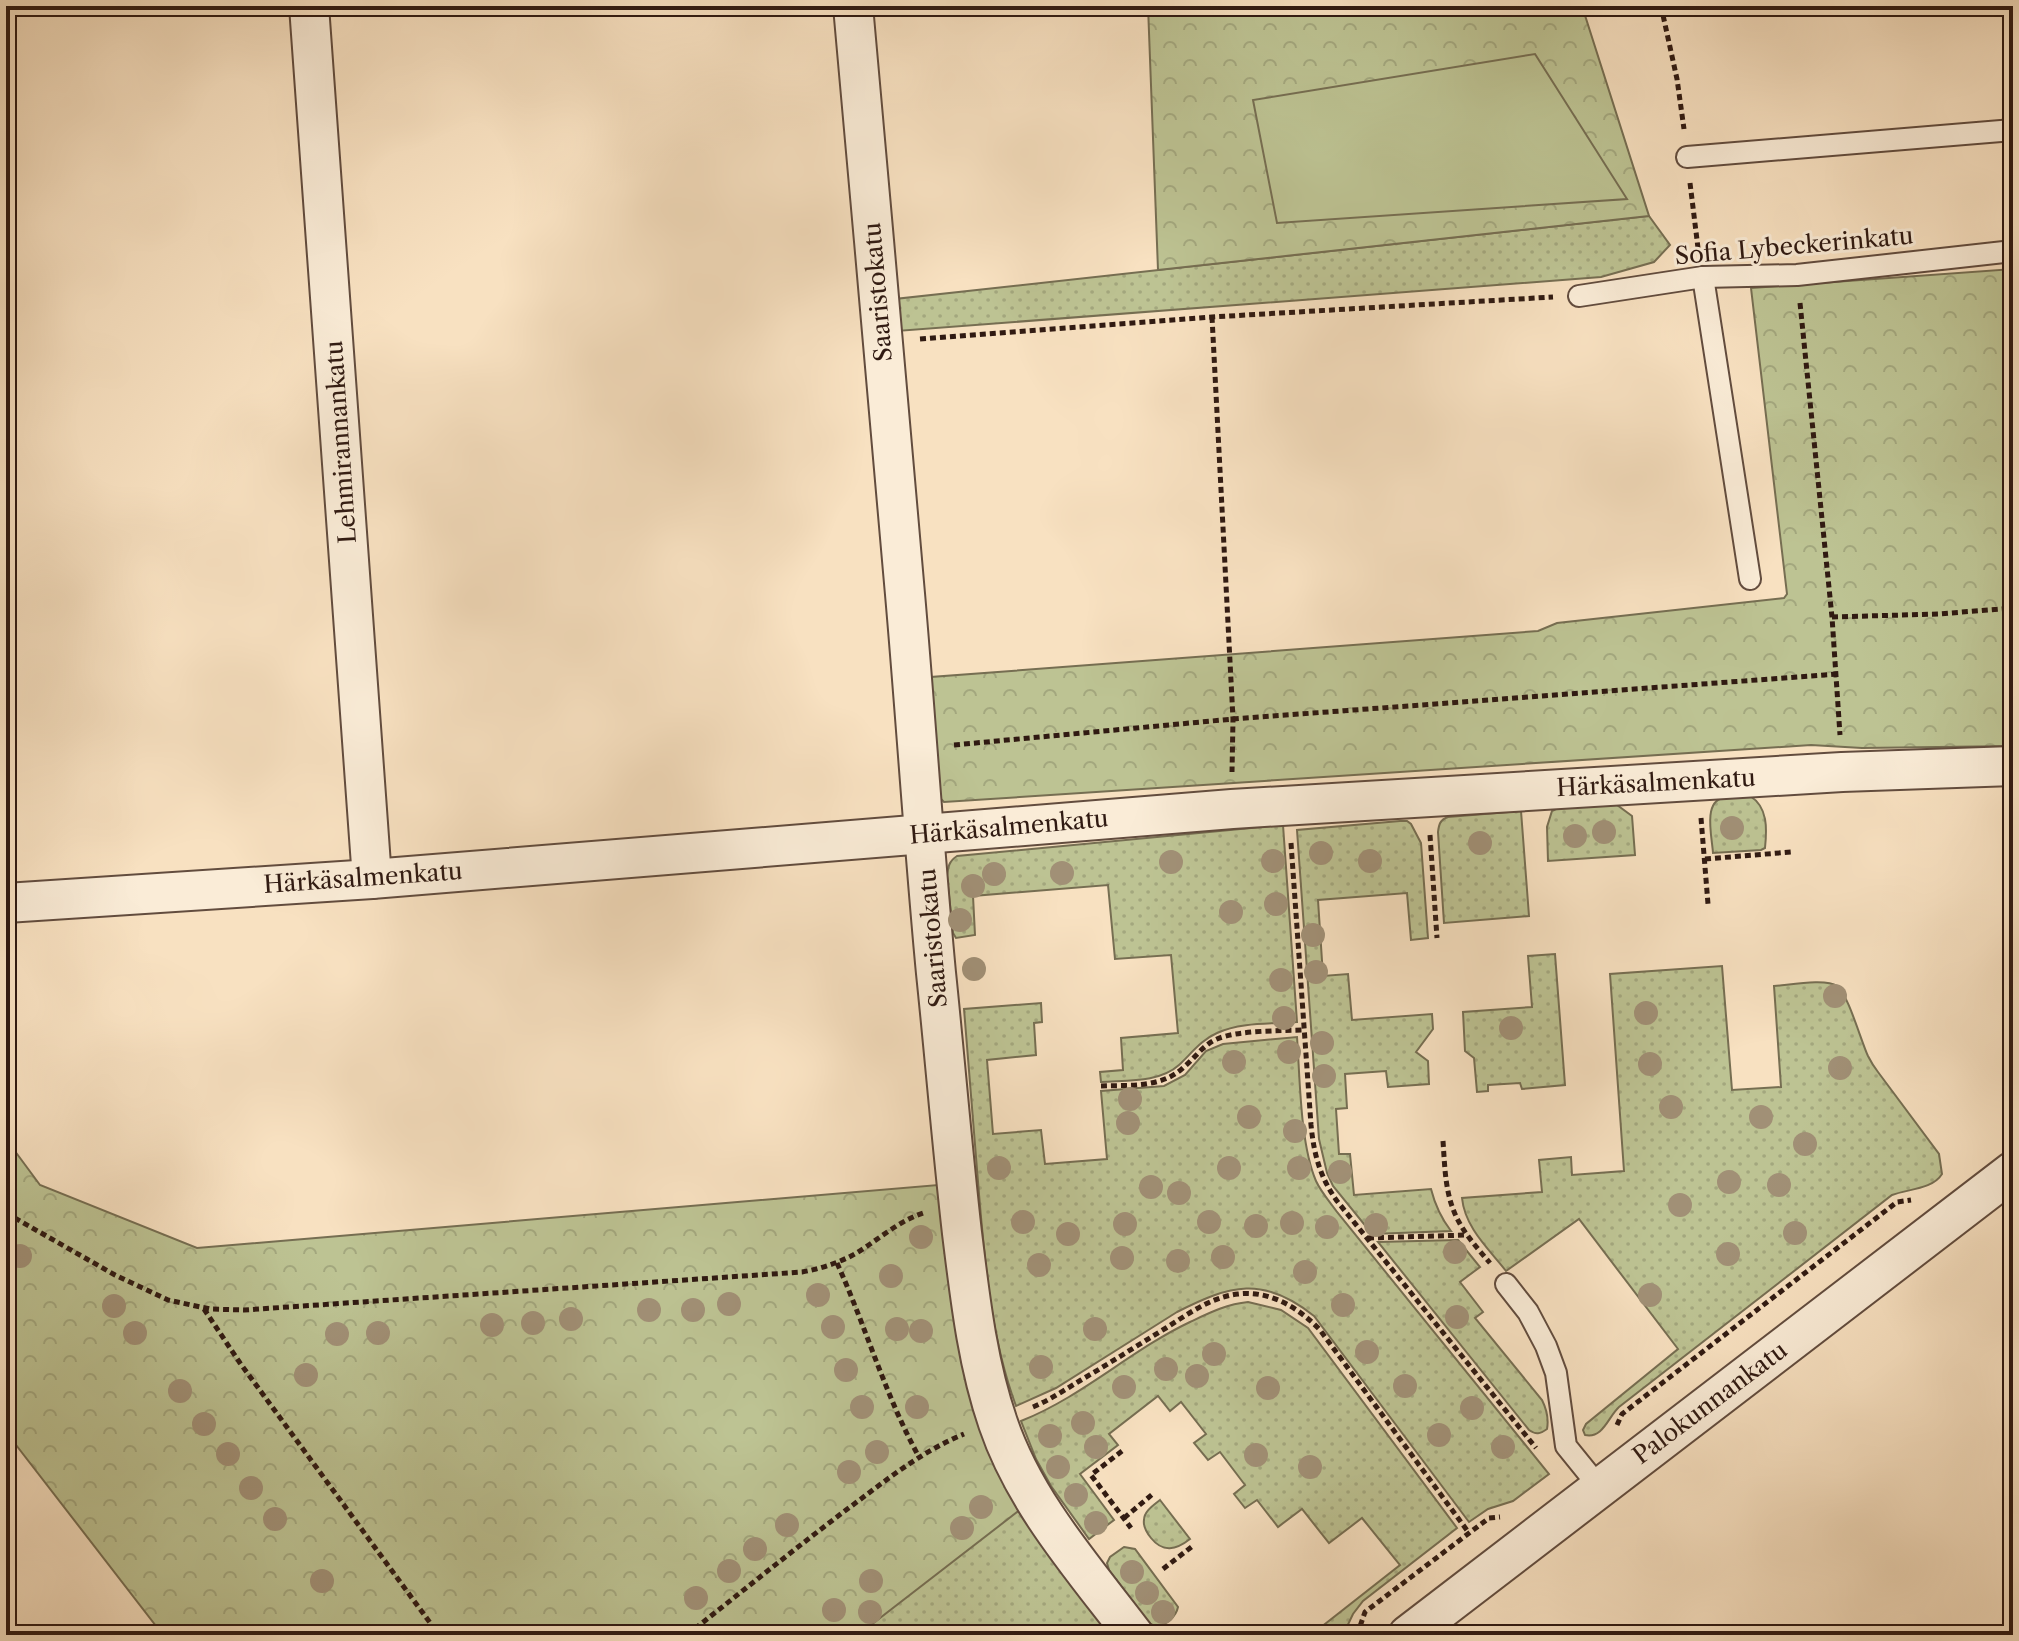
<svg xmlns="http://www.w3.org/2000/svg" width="2019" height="1641" font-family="'Libre Caslon Text',serif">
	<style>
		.grass { fill: url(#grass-dots); stroke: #766e52; stroke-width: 2 }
		.park { fill: url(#park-crowns); stroke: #766e52; stroke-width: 2 }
		.pitch { fill: #bdc393; stroke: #766e52; stroke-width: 2 }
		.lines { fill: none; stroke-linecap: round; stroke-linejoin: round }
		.service-casing { stroke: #624c3e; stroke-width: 24 }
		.minor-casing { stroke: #624c3e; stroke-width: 42 }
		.path { stroke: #301a12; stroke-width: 5; stroke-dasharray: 6 4; stroke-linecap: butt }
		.service { stroke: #faecd7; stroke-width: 20 }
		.minor { stroke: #faecd7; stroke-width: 38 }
		.tree { fill: #a19076 }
		.labels { text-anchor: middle; stroke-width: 6; stroke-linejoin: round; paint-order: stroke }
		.street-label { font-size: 24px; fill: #301a12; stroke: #faecd7 }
	</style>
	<defs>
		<pattern id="grass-dots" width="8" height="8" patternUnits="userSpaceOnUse" patternTransform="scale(2)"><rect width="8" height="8" fill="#bdc393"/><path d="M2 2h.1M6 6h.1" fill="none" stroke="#a3a77e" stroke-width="1.8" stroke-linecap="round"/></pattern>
		<pattern id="park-crowns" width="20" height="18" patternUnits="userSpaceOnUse" patternTransform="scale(2)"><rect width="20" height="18" fill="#bdc393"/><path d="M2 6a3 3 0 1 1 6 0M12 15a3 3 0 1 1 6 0" fill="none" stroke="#a3a77e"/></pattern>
	</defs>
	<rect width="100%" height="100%" fill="#f8e1c1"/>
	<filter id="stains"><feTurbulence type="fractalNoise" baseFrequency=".0025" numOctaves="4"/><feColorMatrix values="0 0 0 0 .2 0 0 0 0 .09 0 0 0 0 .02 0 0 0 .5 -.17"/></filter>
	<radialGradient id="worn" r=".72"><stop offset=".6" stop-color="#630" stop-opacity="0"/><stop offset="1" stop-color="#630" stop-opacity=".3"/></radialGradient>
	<g class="grass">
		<polygon points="1649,216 1670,245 1654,262 1601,277 897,331 895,299"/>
		<path d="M 1750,796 C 1768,807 1767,829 1765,848 L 1761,850 L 1713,853 C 1712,837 1703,802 1723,798 C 1731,796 1742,796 1750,796 Z"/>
		<polygon points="1605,804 1617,805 1632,816 1635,855 1548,861 1547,827 1552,811 1558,808"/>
		<path d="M 1521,811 L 1529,916 L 1444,923 L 1438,832 C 1439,824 1440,820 1448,817 Z"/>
		<path d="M 1400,821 L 1407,821 L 1411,824 L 1421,843 L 1428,938 L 1411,940 L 1407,893 L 1318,900 L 1323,976 L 1348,974 L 1352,1020 L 1432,1014 L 1433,1029 L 1416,1052 L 1428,1061 L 1429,1084 L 1388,1087 L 1386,1071 L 1345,1074 L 1347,1108 L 1336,1109 L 1339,1154 L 1350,1154 L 1354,1195 L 1431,1189 C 1435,1205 1441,1218 1451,1231 L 1372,1234 L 1333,1186 L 1327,1173 L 1319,1139 L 1297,830 Z"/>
		<path d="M 1283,825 L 1297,1022 C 1271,1024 1240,1022 1217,1033 C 1201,1040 1191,1054 1179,1065 C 1159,1083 1126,1080 1101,1082 L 1100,1072 L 1123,1070 L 1121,1038 L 1178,1033 L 1171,955 L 1115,959 L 1108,885 L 973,896 L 975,935 L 956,938 L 953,933 L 947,876 C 948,867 949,861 957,856 Z"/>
		<polygon points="1555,954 1565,1085 1522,1089 1520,1083 1488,1085 1488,1091 1477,1092 1474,1058 1465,1051 1463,1012 1532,1007 1528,956"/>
		<path d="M 1722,966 L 1732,1090 L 1781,1087 L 1774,986 C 1789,985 1826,978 1837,986 C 1848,994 1861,1041 1868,1056 C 1871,1062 1874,1067 1878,1072 L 1939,1154 L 1942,1174 C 1933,1189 1908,1189 1892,1195 L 1619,1407 C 1608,1417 1603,1439 1585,1435 L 1583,1430 L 1586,1424 L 1678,1349 L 1579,1219 L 1506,1271 C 1489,1249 1465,1228 1462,1198 L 1542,1192 L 1539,1160 L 1571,1157 L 1572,1175 L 1624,1171 L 1610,974 Z"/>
		<path d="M 1041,1003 L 1042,1022 L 1034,1023 L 1036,1055 L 987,1060 L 993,1134 L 1041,1130 L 1045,1164 L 1107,1159 L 1101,1091 L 1164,1086 L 1185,1075 L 1206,1051 L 1223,1044 L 1297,1037 C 1300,1078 1300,1144 1316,1181 C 1321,1192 1330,1202 1337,1212 L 1549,1474 L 1513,1501 L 1488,1509 L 1469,1522 L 1314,1316 C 1263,1275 1230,1285 1177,1312 L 1056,1388 L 1016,1406 C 991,1338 985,1265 979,1194 C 974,1132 969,1071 964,1009 Z"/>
		<path d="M 1458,1240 L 1480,1267 L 1460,1282 L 1483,1312 L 1475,1318 L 1542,1400 C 1547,1410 1549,1418 1547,1429 C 1540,1434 1536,1435 1529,1430 L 1378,1242 Z"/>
		<path d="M 1248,1302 L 1281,1310 L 1308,1328 L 1457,1528 L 1363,1601 L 1353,1614 L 1343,1635 L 1311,1635 L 1400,1565 L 1362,1518 L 1329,1543 L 1302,1509 L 1278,1527 L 1257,1500 L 1245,1508 L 1234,1494 L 1245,1485 L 1220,1452 L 1208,1460 L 1194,1443 L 1206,1434 L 1181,1402 L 1170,1411 L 1158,1396 L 1109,1434 L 1118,1445 L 1080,1474 L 1114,1520 L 1089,1539 L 1051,1486 L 1036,1459 L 1021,1421 C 1082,1397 1131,1350 1190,1322 C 1209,1313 1227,1304 1248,1302 Z"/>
		<polygon points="979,1444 1113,1635 700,1635"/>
		<path d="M 1160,1500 L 1190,1539 C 1176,1550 1163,1553 1151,1538 C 1147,1533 1143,1526 1144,1520 C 1144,1511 1154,1505 1160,1500 Z"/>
		<path d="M 1124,1547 L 1135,1549 L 1178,1607 C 1176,1617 1166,1625 1156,1627 L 1148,1622 L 1109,1570 L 1107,1563 L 1110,1557 Z"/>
	</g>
	<g class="park">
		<polygon points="1148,6 1582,6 1649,216 1158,270"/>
		<polygon points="2013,269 2013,746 1862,748 1811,745 944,802 939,797 931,677 1538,631 1557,623 1784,598 1787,594 1751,288"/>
		<polygon points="6,1139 40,1185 197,1248 938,1185 957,1336 965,1370 1021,1509 858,1635 163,1635 6,1432"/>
	</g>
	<polygon class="pitch" points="1535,54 1627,199 1277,223 1253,100"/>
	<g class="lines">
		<g class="service-casing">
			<g id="service">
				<polyline points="1687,157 2013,130"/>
				<polyline points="1703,277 1750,579"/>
				<polyline points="1579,296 1703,277 1797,275 2013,251"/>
				<polyline points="1506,1284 1528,1312 1546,1346 1556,1373 1566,1446 1600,1488"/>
			</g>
		</g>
		<g class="minor-casing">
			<g id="minor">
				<polyline points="309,6 372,879"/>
				<path d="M 853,6 C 870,202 889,398 905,594 C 916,720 924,847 936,973 C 945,1059 952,1146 962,1233 C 970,1297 977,1362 998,1423 C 1025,1503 1084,1569 1134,1635"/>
				<polyline points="6,903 372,879 1232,809 1842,772 2013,766"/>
				<polyline points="1408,1635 2013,1171"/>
			</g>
		</g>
		<g class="path">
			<polyline points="1661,6 1677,79 1684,129"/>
			<polyline points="1690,183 1698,248"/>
			<polyline points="1800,303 1832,617 1840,735"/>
			<polyline points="1212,317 1233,719 1232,772"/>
			<polyline points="920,339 1212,317 1553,297"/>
			<polyline points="1832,617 1938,614 2013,608"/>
			<polyline points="954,745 1233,719 1837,674"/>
			<polyline points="1701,818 1708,904"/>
			<polyline points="1430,835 1437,938"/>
			<path d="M 1291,843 L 1311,1125 C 1314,1155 1320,1177 1337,1201 L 1536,1448"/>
			<polyline points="1705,859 1791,852"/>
			<path d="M 1101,1086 C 1130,1085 1162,1088 1184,1067 C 1196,1057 1203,1045 1217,1039 C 1238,1030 1280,1031 1304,1030"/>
			<path d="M 1443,1141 C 1445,1169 1445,1197 1459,1222 C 1467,1237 1479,1250 1490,1263"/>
			<path d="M 6,1213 L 115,1275 L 168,1300 L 210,1309 L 244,1310 L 802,1272 C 819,1269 835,1264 851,1256 C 875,1243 896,1222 923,1213"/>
			<polyline points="1368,1238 1468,1235"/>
			<path d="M 837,1263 C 866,1327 885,1395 919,1457"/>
			<polyline points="204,1309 240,1363 439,1635"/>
			<path d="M 1033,1407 C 1050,1400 1066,1389 1081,1380 C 1110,1363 1138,1345 1166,1328 C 1188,1314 1211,1297 1238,1294 C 1270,1290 1299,1308 1320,1330 L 1469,1533"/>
			<polyline points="1617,1425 1622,1414 1897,1202 1911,1200"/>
			<polyline points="1122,1451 1091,1475 1131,1528"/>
			<polyline points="1124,1518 1154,1493"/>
			<polyline points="1163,1569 1194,1545"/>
			<path d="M 687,1635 C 740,1593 792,1551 846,1510 C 884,1482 920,1452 964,1434"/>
			<polyline points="1357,1635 1365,1612 1489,1518 1500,1517"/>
		</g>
		<use href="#service" class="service"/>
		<use href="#minor" class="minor"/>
	</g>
	<g class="tree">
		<circle cx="1732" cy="828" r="12"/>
		<circle cx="1604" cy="832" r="12"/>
		<circle cx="1575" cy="836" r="12"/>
		<circle cx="1480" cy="843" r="12"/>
		<circle cx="1321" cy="853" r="12"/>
		<circle cx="1273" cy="861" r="12"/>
		<circle cx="1370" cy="861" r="12"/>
		<circle cx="1171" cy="862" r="12"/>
		<circle cx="1062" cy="873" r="12"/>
		<circle cx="994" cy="874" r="12"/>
		<circle cx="973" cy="886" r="12"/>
		<circle cx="1276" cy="904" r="12"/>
		<circle cx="1231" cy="912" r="12"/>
		<circle cx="960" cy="920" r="12"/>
		<circle cx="1313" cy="935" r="12"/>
		<circle cx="974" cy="969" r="12"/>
		<circle cx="1316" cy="972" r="12"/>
		<circle cx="1281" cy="980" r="12"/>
		<circle cx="1835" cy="996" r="12"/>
		<circle cx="1646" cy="1013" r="12"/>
		<circle cx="1284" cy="1018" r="12"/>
		<circle cx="1511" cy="1028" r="12"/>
		<circle cx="1322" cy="1043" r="12"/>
		<circle cx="1289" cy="1052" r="12"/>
		<circle cx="1234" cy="1062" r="12"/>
		<circle cx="1650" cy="1064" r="12"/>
		<circle cx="1840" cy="1068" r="12"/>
		<circle cx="1324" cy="1076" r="12"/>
		<circle cx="1130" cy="1099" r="12"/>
		<circle cx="1671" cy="1107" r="12"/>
		<circle cx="1249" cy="1117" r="12"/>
		<circle cx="1761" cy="1117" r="12"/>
		<circle cx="1128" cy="1123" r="12"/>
		<circle cx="1295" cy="1131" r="12"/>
		<circle cx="1805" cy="1144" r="12"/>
		<circle cx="999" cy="1168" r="12"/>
		<circle cx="1229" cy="1168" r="12"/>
		<circle cx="1299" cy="1168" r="12"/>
		<circle cx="1340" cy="1172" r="12"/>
		<circle cx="1729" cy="1182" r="12"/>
		<circle cx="1779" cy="1185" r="12"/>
		<circle cx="1151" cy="1187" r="12"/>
		<circle cx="1179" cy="1193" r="12"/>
		<circle cx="1680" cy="1205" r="12"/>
		<circle cx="1023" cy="1222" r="12"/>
		<circle cx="1209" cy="1222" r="12"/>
		<circle cx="1292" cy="1223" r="12"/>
		<circle cx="1125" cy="1224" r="12"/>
		<circle cx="1376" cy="1225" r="12"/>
		<circle cx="1256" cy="1226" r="12"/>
		<circle cx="1327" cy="1227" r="12"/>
		<circle cx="1795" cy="1233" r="12"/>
		<circle cx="1068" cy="1234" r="12"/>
		<circle cx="921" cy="1237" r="12"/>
		<circle cx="1455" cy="1252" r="12"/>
		<circle cx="1728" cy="1254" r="12"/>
		<circle cx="20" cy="1256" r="12"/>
		<circle cx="1223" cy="1257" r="12"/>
		<circle cx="1122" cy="1258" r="12"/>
		<circle cx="1178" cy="1261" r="12"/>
		<circle cx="1039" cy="1265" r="12"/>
		<circle cx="1305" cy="1272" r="12"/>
		<circle cx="891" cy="1276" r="12"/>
		<circle cx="818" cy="1295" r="12"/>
		<circle cx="1650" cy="1295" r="12"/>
		<circle cx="729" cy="1304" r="12"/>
		<circle cx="1343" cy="1305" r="12"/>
		<circle cx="114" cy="1306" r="12"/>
		<circle cx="649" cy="1310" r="12"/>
		<circle cx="693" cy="1310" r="12"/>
		<circle cx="1457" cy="1317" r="12"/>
		<circle cx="571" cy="1319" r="12"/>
		<circle cx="533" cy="1323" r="12"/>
		<circle cx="492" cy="1325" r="12"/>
		<circle cx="833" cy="1327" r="12"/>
		<circle cx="897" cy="1329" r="12"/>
		<circle cx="1095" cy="1329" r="12"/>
		<circle cx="921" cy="1331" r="12"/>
		<circle cx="135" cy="1333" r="12"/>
		<circle cx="378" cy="1333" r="12"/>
		<circle cx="337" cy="1334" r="12"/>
		<circle cx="1367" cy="1352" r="12"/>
		<circle cx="1214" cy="1354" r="12"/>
		<circle cx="1041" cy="1367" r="12"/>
		<circle cx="1166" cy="1369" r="12"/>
		<circle cx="846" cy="1370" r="12"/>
		<circle cx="306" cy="1375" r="12"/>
		<circle cx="1197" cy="1376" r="12"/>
		<circle cx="1405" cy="1386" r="12"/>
		<circle cx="1124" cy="1387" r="12"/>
		<circle cx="1268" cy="1388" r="12"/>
		<circle cx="180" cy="1391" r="12"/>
		<circle cx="862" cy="1407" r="12"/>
		<circle cx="917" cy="1407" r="12"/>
		<circle cx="1472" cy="1408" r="12"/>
		<circle cx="1083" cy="1423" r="12"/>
		<circle cx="204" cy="1424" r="12"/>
		<circle cx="1439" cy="1435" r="12"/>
		<circle cx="1050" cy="1436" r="12"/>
		<circle cx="1096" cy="1447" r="12"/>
		<circle cx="1503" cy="1447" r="12"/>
		<circle cx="877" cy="1452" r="12"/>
		<circle cx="228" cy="1454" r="12"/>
		<circle cx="1256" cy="1455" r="12"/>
		<circle cx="1058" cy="1467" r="12"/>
		<circle cx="1310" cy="1467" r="12"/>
		<circle cx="849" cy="1472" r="12"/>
		<circle cx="251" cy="1488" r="12"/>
		<circle cx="1076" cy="1495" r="12"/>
		<circle cx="981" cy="1507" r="12"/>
		<circle cx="275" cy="1519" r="12"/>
		<circle cx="1096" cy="1523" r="12"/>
		<circle cx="787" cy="1525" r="12"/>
		<circle cx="962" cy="1528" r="12"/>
		<circle cx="755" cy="1549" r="12"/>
		<circle cx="729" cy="1571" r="12"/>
		<circle cx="1132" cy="1572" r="12"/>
		<circle cx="322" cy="1581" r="12"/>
		<circle cx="871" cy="1581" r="12"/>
		<circle cx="1147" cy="1593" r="12"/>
		<circle cx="696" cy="1598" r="12"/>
		<circle cx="834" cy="1610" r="12"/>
		<circle cx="870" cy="1612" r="12"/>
		<circle cx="1163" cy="1612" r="12"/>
	</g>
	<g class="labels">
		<g class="street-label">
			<text transform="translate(1794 246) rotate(-5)" y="8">Sofia Lybeckerinkatu</text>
			<text transform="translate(878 292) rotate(-95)" y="8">Saaristokatu</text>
			<text transform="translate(341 442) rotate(-94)" y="8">Lehmirannankatu</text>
			<text transform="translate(1656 783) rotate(-3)" y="8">Härkäsalmenkatu</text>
			<text transform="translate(1009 827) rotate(-5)" y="8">Härkäsalmenkatu</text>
			<text transform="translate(363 878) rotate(-4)" y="8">Härkäsalmenkatu</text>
			<text transform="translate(933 938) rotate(-95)" y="8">Saaristokatu</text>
			<text transform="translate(1710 1403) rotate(-37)" y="8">Palokunnankatu</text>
		</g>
	</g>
	<rect width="2019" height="1641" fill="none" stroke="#f8e1c1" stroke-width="32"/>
	<rect x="8" y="8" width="2003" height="1625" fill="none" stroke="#301a12" stroke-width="4"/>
	<rect x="16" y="16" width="1987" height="1609" fill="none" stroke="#301a12" stroke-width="2"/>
	<rect width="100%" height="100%" filter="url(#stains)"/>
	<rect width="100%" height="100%" fill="url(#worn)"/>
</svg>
